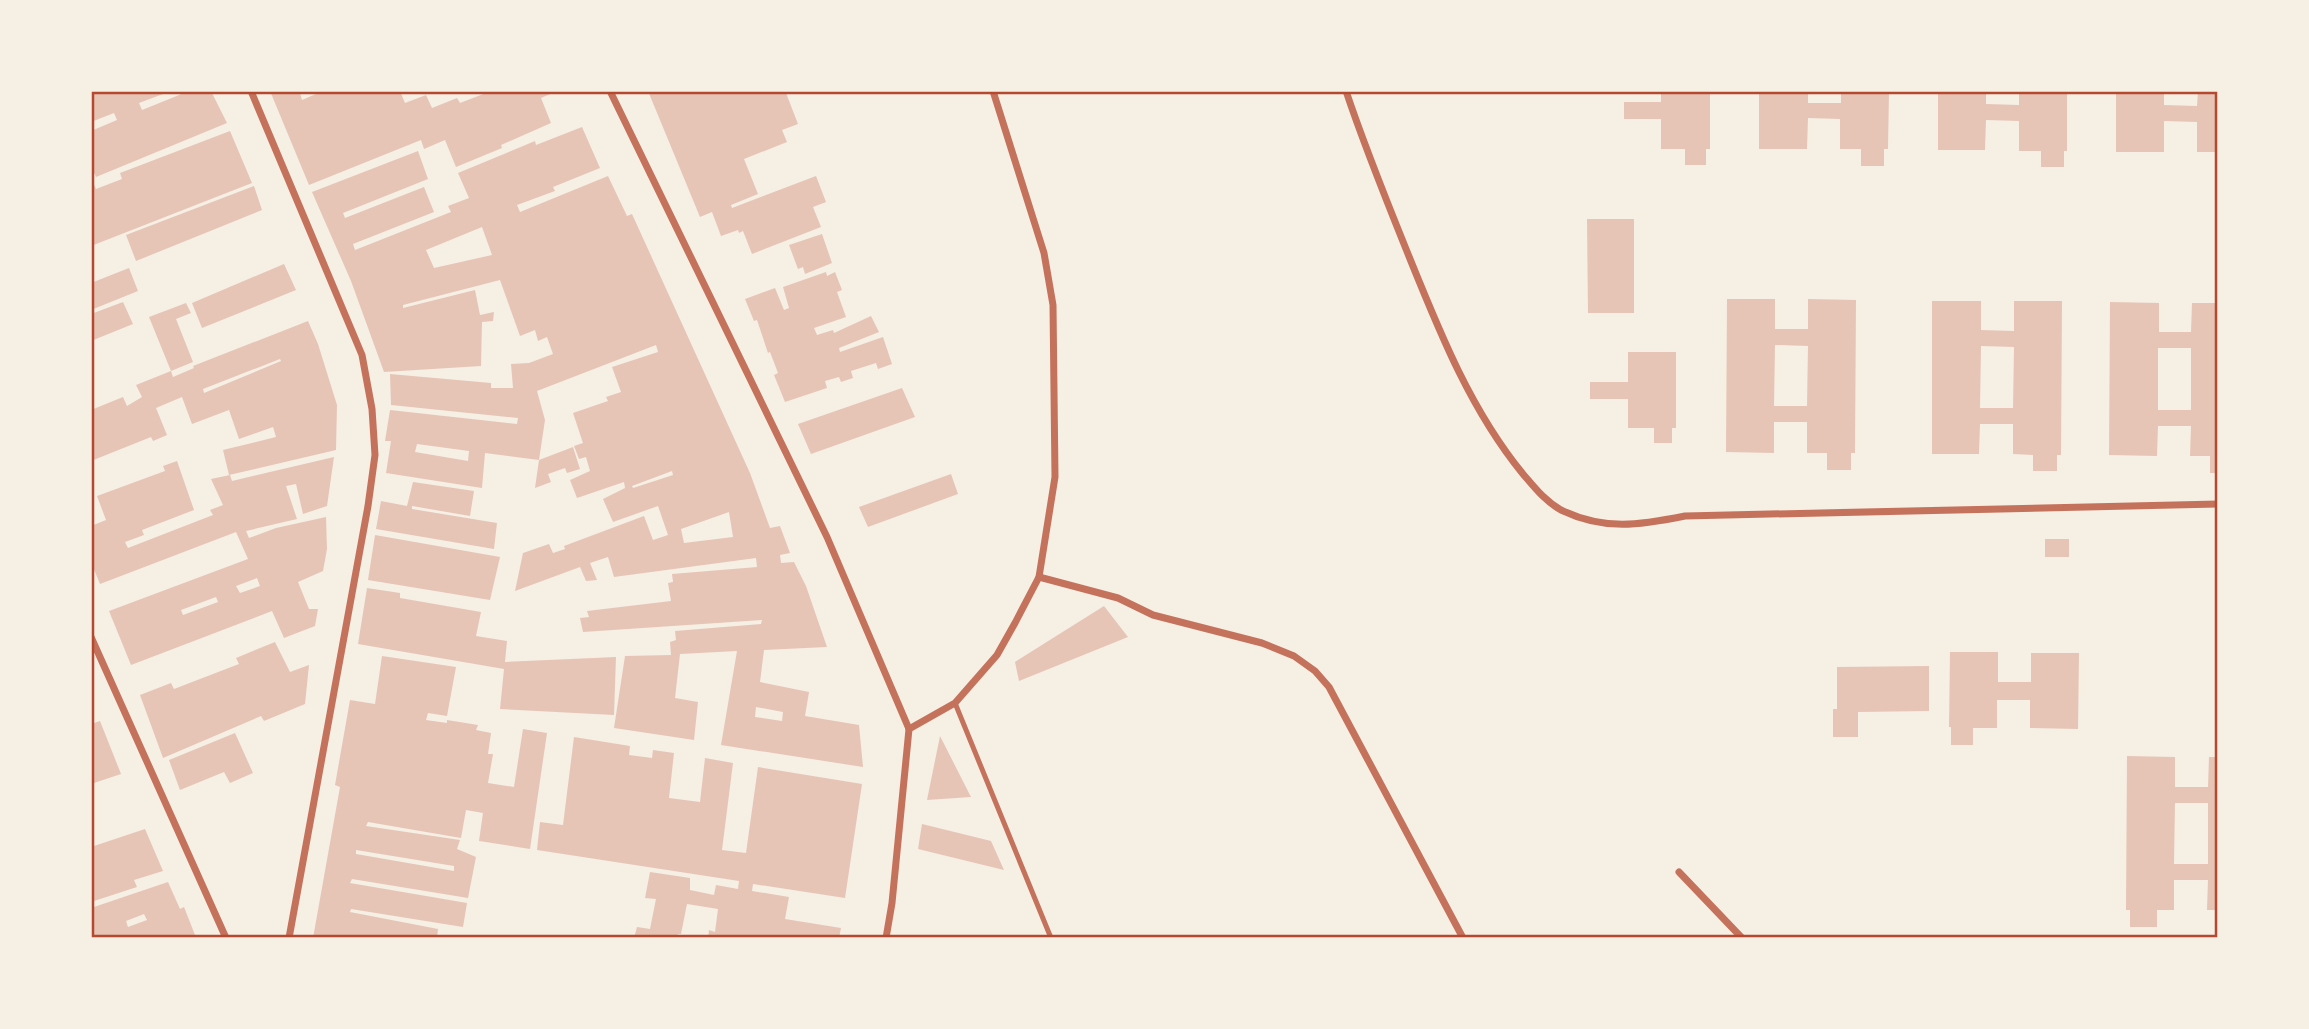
<svg xmlns="http://www.w3.org/2000/svg" width="2309" height="1029" font-family="'DM Sans',sans-serif">
	<style>
		.building { fill: #e6c5b7; fill-rule: evenodd }
		.lines { fill: none; stroke-linecap: round; stroke-linejoin: round }
		.service { stroke: #c5725c; stroke-width: 5 }
		.minor { stroke: #c5725c; stroke-width: 7 }
		.neatline { fill: none; stroke: #b5482f; stroke-width: 2.5 }
	</style>
	<rect width="100%" height="100%" fill="#f6efe4"/>
	<g class="building">
		<polygon points="91,91 171,91 139,103 142,110 189,91 211,91 227,123 96,177 91,166 91,131 117,120 114,113 91,122"/>
		<polygon points="270,91 305,91 300,93 302,100 323,91 400,91 405,103 426,95 432,108 457,98 460,103 491,91 557,91 541,98 551,123 501,145 502,148 456,167 445,140 424,149 421,140 309,185"/>
		<polygon points="648,91 791,91 786,93 798,124 782,130 787,142 744,159 758,194 731,205 732,208 816,176 826,202 813,207 821,227 752,254 743,231 739,233 738,230 721,236 712,212 700,217"/>
		<polygon points="1661,91 1710,91 1710,149 1706,149 1706,165 1685,165 1685,149 1661,149 1661,119 1624,119 1624,102 1661,102"/>
		<polygon points="1759,91 1808,91 1808,103 1841,103 1841,91 1889,91 1888,149 1884,149 1884,166 1861,166 1861,149 1840,149 1840,119 1808,118 1807,149 1759,149"/>
		<polygon points="1938,91 1986,91 1986,104 2019,105 2019,91 2067,91 2067,151 2064,151 2064,167 2041,167 2041,151 2019,151 2019,121 1986,120 1985,150 1938,150"/>
		<polygon points="2116,91 2164,91 2164,105 2197,106 2198,91 2218,91 2218,152 2197,152 2197,122 2164,121 2164,152 2116,152"/>
		<path d="M 582,127 L 600,168 L 553,187 L 555,191 L 517,205 L 520,212 L 608,176 L 627,216 L 632,214 L 750,473 L 770,528 L 780,526 L 790,553 L 780,555 L 781,563 L 794,562 L 806,586 L 827,647 L 764,650 L 760,682 L 809,692 L 805,716 L 859,725 L 863,767 L 721,745 L 737,651 L 680,654 L 675,698 L 698,702 L 694,740 L 614,728 L 625,656 L 671,655 L 670,642 L 676,640 L 675,631 L 761,624 L 762,620 L 583,632 L 580,618 L 589,617 L 587,611 L 671,601 L 668,583 L 673,582 L 672,574 L 757,567 L 756,558 L 614,577 L 608,557 L 590,563 L 597,580 L 586,581 L 580,567 L 515,591 L 523,553 L 549,544 L 553,553 L 565,549 L 564,546 L 644,516 L 653,540 L 668,535 L 658,506 L 613,522 L 603,499 L 625,488 L 624,482 L 577,498 L 570,480 L 590,471 L 586,457 L 579,459 L 574,446 L 583,443 L 573,413 L 608,401 L 606,397 L 621,392 L 612,367 L 658,352 L 656,345 L 537,391 L 545,420 L 539,460 L 485,453 L 482,488 L 386,473 L 391,441 L 385,441 L 390,410 L 517,424 L 518,418 L 391,405 L 390,374 L 491,383 L 491,388 L 513,388 L 511,364 L 529,363 L 553,354 L 547,337 L 538,341 L 535,330 L 520,336 L 500,280 L 403,305 L 403,308 L 475,290 L 480,315 L 494,312 L 493,321 L 482,322 L 481,366 L 384,372 L 351,281 L 312,192 L 418,151 L 428,179 L 343,213 L 345,218 L 424,187 L 434,212 L 353,244 L 355,250 L 451,212 L 448,206 L 469,198 L 458,173 L 535,141 L 536,145 ZM 482,227 L 492,255 L 434,268 L 426,250 ZM 417,444 L 469,451 L 468,461 L 415,452 ZM 672,471 L 673,475 L 633,488 L 632,486 ZM 729,512 L 733,537 L 684,543 L 681,529 ZM 756,707 L 783,712 L 782,721 L 755,717 Z"/>
		<polygon points="230,131 252,183 91,246 91,178 96,189 122,179 120,173"/>
		<polygon points="254,186 262,210 136,261 126,235"/>
		<polygon points="1587,219 1634,219 1634,313 1588,313"/>
		<polygon points="822,234 832,263 805,274 803,267 798,269 789,245"/>
		<polygon points="284,264 296,290 202,328 192,303"/>
		<polygon points="129,268 138,291 91,310 91,283"/>
		<polygon points="826,272 827,276 835,272 842,290 837,292 846,317 814,328 817,335 833,330 834,333 871,316 879,332 839,348 840,352 883,337 892,364 878,369 876,363 851,371 853,378 841,382 839,377 825,381 827,388 785,402 774,375 778,373 770,352 768,353 757,320 754,321 745,299 775,288 784,310 789,308 783,287"/>
		<path d="M 1727,299 L 1775,299 L 1775,329 L 1808,329 L 1808,299 L 1856,300 L 1855,453 L 1851,453 L 1851,470 L 1827,470 L 1827,453 L 1807,453 L 1807,422 L 1774,422 L 1774,453 L 1726,452 ZM 1775,345 L 1808,346 L 1807,406 L 1774,406 Z"/>
		<path d="M 1932,301 L 1981,301 L 1981,330 L 2014,331 L 2014,301 L 2062,301 L 2061,455 L 2057,455 L 2057,471 L 2033,471 L 2033,455 L 2013,454 L 2013,424 L 1980,424 L 1979,454 L 1932,454 ZM 1981,346 L 2014,347 L 2013,408 L 1980,408 Z"/>
		<polygon points="123,302 133,324 91,341 91,314"/>
		<path d="M 2110,302 L 2159,303 L 2159,332 L 2191,332 L 2192,303 L 2218,303 L 2218,473 L 2210,473 L 2210,456 L 2190,456 L 2191,426 L 2158,426 L 2157,456 L 2109,455 ZM 2158,348 L 2191,348 L 2191,410 L 2158,410 Z"/>
		<polygon points="186,303 191,313 176,319 193,362 171,371 149,317"/>
		<path d="M 308,321 L 318,344 L 337,405 L 336,450 L 229,475 L 223,450 L 276,437 L 273,427 L 239,439 L 229,410 L 192,424 L 182,397 L 156,408 L 167,435 L 153,441 L 151,437 L 91,461 L 91,410 L 123,397 L 127,406 L 142,397 L 136,385 L 171,371 L 173,377 L 194,368 L 193,366 ZM 280,359 L 281,361 L 204,393 L 203,389 Z"/>
		<polygon points="1628,352 1676,352 1676,428 1672,428 1672,443 1654,443 1654,428 1628,428 1628,399 1590,399 1590,382 1628,382"/>
		<polygon points="902,388 915,417 811,454 798,424"/>
		<polygon points="573,447 580,469 567,473 565,468 548,474 551,482 535,488 539,460"/>
		<path d="M 334,457 L 327,506 L 303,514 L 296,484 L 286,486 L 297,519 L 246,531 L 249,538 L 276,528 L 326,517 L 327,549 L 323,571 L 298,582 L 309,609 L 318,609 L 315,626 L 284,638 L 272,611 L 131,665 L 109,611 L 248,559 L 236,532 L 100,584 L 91,562 L 91,526 L 106,520 L 97,496 L 165,471 L 163,466 L 177,461 L 194,510 L 142,530 L 144,535 L 125,542 L 128,548 L 213,515 L 210,510 L 223,505 L 211,479 L 230,475 L 232,481 ZM 257,578 L 260,586 L 240,593 L 236,586 ZM 216,597 L 218,602 L 183,615 L 181,610 Z"/>
		<polygon points="951,474 958,494 868,527 859,507"/>
		<polygon points="413,482 474,491 470,516 412,506 412,509 497,523 494,549 376,529 381,501 407,506"/>
		<polygon points="375,535 500,557 490,600 368,580"/>
		<rect x="2045" y="539" width="24" height="18"/>
		<polygon points="367,588 400,593 400,598 481,612 476,636 507,641 505,662 616,657 614,715 500,709 504,669 358,644"/>
		<polygon points="1104,606 1128,637 1019,681 1015,662"/>
		<polygon points="275,642 290,672 309,665 305,704 264,721 261,716 163,758 140,695 171,683 174,689 239,664 236,658"/>
		<polygon points="1950,652 1998,652 1998,682 2031,682 2031,653 2079,653 2078,729 2030,728 2030,700 1997,700 1997,728 1973,728 1973,745 1951,745 1951,727 1949,727"/>
		<path d="M 382,656 L 456,667 L 447,716 L 428,713 L 426,720 L 447,723 L 447,720 L 478,725 L 476,730 L 491,733 L 488,754 L 493,754 L 488,783 L 514,787 L 523,729 L 547,733 L 530,849 L 479,841 L 483,813 L 466,810 L 461,838 L 368,822 L 366,826 L 460,840 L 457,849 L 476,857 L 468,898 L 352,879 L 350,883 L 467,903 L 463,927 L 351,909 L 350,912 L 438,929 L 437,938 L 313,938 L 340,787 L 335,785 L 350,700 L 375,704 ZM 356,850 L 454,866 L 454,871 L 356,854 Z"/>
		<polygon points="1929,666 1929,711 1858,712 1858,737 1833,737 1833,709 1837,709 1837,667"/>
		<polygon points="100,721 121,774 91,784 91,724"/>
		<polygon points="235,733 253,773 230,783 224,772 180,790 169,760"/>
		<polygon points="940,736 971,797 927,800"/>
		<polygon points="574,737 630,746 629,755 652,758 653,750 674,753 669,798 700,802 705,758 733,763 722,850 746,853 758,767 862,784 845,898 753,884 752,891 789,897 785,919 841,928 839,938 708,938 709,930 715,932 718,909 687,904 681,934 678,934 677,938 634,938 637,927 650,929 656,899 645,898 650,872 690,878 690,890 714,895 716,885 738,889 739,881 537,850 540,822 563,825"/>
		<path d="M 2127,756 L 2175,757 L 2175,787 L 2208,787 L 2209,757 L 2218,757 L 2218,910 L 2207,910 L 2208,880 L 2174,880 L 2174,910 L 2157,910 L 2157,927 L 2130,927 L 2130,910 L 2126,910 ZM 2175,803 L 2208,803 L 2208,864 L 2174,864 Z"/>
		<polygon points="922,824 991,841 1004,870 918,849"/>
		<polygon points="145,829 163,871 134,880 137,887 91,902 91,847"/>
		<path d="M 168,882 L 180,909 L 184,907 L 195,935 L 188,938 L 91,938 L 91,908 ZM 144,914 L 147,920 L 128,927 L 126,921 Z"/>
	</g>
	<g class="lines">
		<polyline class="service" points="955,703 1051,938"/>
		<g class="minor">
			<polyline points="251,91 362,355 372,409 375,455 368,506 289,938"/>
			<polyline points="610,91 827,537 909,729 892,903 886,938"/>
			<path d="M 1346,91 C 1364,145 1385,197 1406,249 C 1438,328 1469,408 1523,474 C 1535,488 1545,501 1561,510 C 1605,531 1640,525 1685,516 L 2218,504"/>
			<polyline points="1039,577 1118,598 1153,615 1262,643 1294,656 1315,671 1329,687 1463,938"/>
			<polyline points="91,637 226,938"/>
			<polyline points="909,729 955,703 997,655 1015,623 1039,577 1055,477 1053,305 1044,253 993,91"/>
			<polyline points="1679,872 1742,938"/>
		</g>
	</g>
	<rect width="2309" height="1029" fill="none" stroke="#f6efe4" stroke-width="186"/>
	<rect x="93" y="93" width="2123" height="843" class="neatline"/>
</svg>
